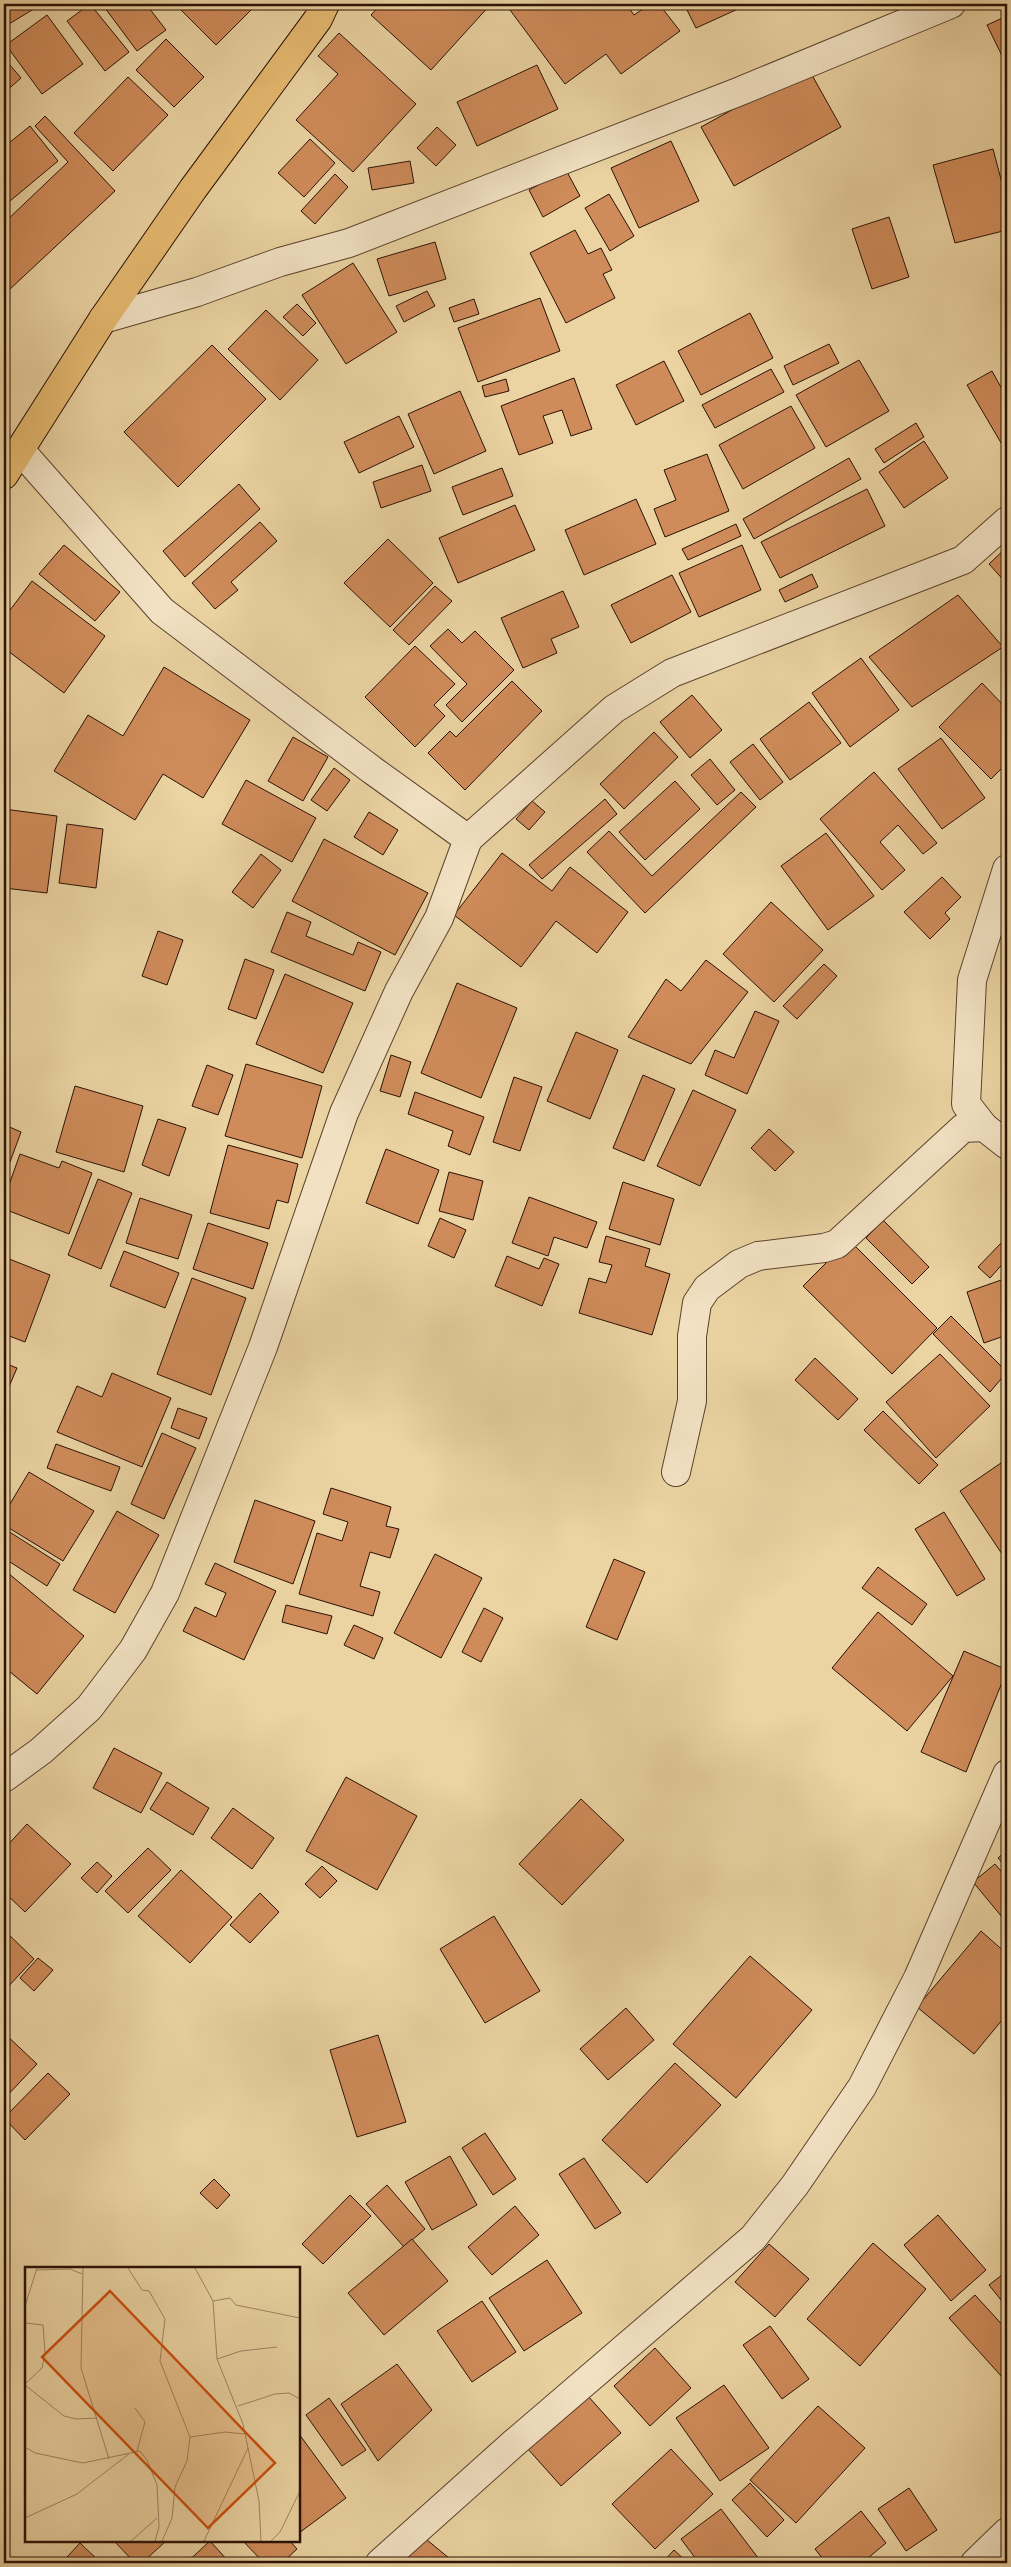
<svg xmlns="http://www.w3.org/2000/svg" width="1011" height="2567" font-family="'IM FELL DW Pica',serif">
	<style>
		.building { fill: #cf8b5a; stroke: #2a1105 }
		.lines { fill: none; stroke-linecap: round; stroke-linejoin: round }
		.minor-casing { stroke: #5a422c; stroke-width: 30 }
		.major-casing { stroke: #2a1105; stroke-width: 30 }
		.minor { stroke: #f2e2c3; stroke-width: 28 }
		.major { stroke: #e6ba71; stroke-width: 28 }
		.inset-road { fill: none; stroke: #9e8563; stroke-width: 1 }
		.view { fill: #cc4e0b; fill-opacity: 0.15; stroke: #cc4e0b; stroke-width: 2.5 }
		.inset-edge { fill: none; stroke: #2a1105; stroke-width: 2.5 }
	</style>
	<rect width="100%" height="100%" fill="#ebd3a2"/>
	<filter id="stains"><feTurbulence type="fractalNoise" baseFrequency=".004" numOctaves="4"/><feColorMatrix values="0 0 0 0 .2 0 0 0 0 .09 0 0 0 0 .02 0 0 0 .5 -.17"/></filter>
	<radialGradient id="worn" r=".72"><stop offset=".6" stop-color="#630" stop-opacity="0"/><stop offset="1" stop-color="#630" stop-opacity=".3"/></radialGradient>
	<g class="building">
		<polygon points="4,4 42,4 4,27"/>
		<polygon points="90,4 129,52 105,71 67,21"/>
		<polygon points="102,4 146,4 166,30 137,51"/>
		<polygon points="175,4 257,4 216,45"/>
		<polygon points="381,4 491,4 431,70 371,15"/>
		<polygon points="509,4 626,4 634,15 650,4 659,4 680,31 621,74 606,54 565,84 507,6"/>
		<polygon points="684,4 749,4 696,28"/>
		<polygon points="47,15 83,64 42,94 6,45"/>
		<polygon points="1007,16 1007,66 987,25"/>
		<polygon points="339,33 416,104 353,172 296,120 338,74 318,56"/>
		<polygon points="166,39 204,77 174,107 136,70"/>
		<polygon points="4,58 21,78 4,93"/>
		<polygon points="537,65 558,109 477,146 457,102"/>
		<polygon points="808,68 841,127 734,186 701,127"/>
		<polygon points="128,77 168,115 113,171 74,133"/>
		<polygon points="45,116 115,191 9,290 4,284 4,223 68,162 35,126"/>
		<polygon points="30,126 58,161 4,206 4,147"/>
		<polygon points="437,127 456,145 436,166 417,148"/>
		<polygon points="310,139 335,163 304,197 278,173"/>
		<polygon points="671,141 699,201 639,228 611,168"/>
		<polygon points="993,149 1007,202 1007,230 955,243 933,165"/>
		<polygon points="410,161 414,183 372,190 368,168"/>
		<polygon points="566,170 580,196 543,217 529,190"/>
		<polygon points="335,174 348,187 315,224 301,211"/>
		<polygon points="609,194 634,236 610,251 585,208"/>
		<polygon points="889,217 909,277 872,289 852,229"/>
		<polygon points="575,230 588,254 601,248 612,270 603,274 615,298 566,323 530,253"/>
		<polygon points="435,242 446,279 389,296 377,259"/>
		<polygon points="353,263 397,332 346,364 302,295"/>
		<polygon points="427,291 435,306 404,322 396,306"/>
		<polygon points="540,298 560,351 478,382 458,328"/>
		<polygon points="474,299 479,314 454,322 449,308"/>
		<polygon points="297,304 316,323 303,336 283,317"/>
		<polygon points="266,310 318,360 280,400 228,349"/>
		<polygon points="750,313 773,358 701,395 678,351"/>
		<polygon points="829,344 839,363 793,385 784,366"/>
		<polygon points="212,345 266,399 178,487 124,432"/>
		<polygon points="859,360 889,411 826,447 796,395"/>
		<polygon points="664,361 684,401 636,425 616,385"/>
		<polygon points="771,369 784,392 715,428 702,405"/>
		<polygon points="992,371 1007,398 1007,453 967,385"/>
		<polygon points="574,378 592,429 571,436 562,410 543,416 553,443 519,455 501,406"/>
		<polygon points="506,379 509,391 485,397 482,386"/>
		<polygon points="460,391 486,451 434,474 408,414"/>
		<polygon points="791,406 815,448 743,489 719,445"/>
		<polygon points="399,416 414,447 359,473 344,442"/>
		<polygon points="916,423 924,437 884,463 875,449"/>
		<polygon points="924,441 948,478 904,508 879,472"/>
		<polygon points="707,454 729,511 665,537 654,509 676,500 664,470"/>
		<polygon points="849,458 861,479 754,539 743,519"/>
		<polygon points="422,465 431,491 381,508 373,482"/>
		<polygon points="502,468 513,496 463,515 452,487"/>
		<polygon points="239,484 260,509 185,577 163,551"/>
		<polygon points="867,489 885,526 780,578 761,542"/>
		<polygon points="636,499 656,544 584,575 565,530"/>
		<polygon points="515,505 535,550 458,583 439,538"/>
		<polygon points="260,522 277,541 231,582 238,590 215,609 192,583"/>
		<polygon points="736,524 741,536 688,560 682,549"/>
		<polygon points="388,539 433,583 390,627 344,583"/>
		<polygon points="64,545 120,592 95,621 39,574"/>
		<polygon points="742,545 761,590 699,617 679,573"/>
		<polygon points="1007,547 1007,584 989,564"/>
		<polygon points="812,574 818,587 785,602 779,590"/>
		<polygon points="672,575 691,612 631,643 611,605"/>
		<polygon points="32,581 105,636 64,693 4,648 4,618"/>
		<polygon points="435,586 452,601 409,645 393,630"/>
		<polygon points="563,591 579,627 551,639 557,653 523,668 501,618"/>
		<polygon points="958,595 1003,647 912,707 869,657"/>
		<polygon points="448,629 462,643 475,631 514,670 462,722 446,705 467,684 430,646"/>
		<polygon points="415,646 455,684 434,705 445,716 415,747 365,697"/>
		<polygon points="861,658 899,710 850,747 812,693"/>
		<polygon points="164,667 250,720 203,798 163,774 135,820 54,771 88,715 123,736"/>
		<polygon points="512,681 542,711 465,790 428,753 450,731 456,737"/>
		<polygon points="982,683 1007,709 1007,763 991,779 939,727"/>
		<polygon points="692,695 722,730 690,758 660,722"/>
		<polygon points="809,702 841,743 790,780 760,739"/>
		<polygon points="654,732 678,757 624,809 600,784"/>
		<polygon points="293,737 328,757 303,801 268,781"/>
		<polygon points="941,738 985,798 942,829 898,769"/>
		<polygon points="753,744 783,782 760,800 730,762"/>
		<polygon points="710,759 735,790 717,805 691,775"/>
		<polygon points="334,768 350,780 327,811 311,800"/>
		<polygon points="874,772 937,843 923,854 898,825 880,842 905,870 882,890 820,819"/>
		<polygon points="246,780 316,818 292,862 222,824"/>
		<polygon points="675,781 700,809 645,860 619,832"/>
		<polygon points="741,792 756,807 645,913 587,852 609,831 652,876"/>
		<polygon points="605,799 617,814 542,879 529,865"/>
		<polygon points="532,801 545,812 529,830 516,819"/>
		<polygon points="4,809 57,816 47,893 4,888"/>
		<polygon points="369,812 398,830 383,855 354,837"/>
		<polygon points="67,824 103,829 96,888 59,883"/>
		<polygon points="826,833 874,896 828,930 781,866"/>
		<polygon points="324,839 428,893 395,955 292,901"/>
		<polygon points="502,853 552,891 570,867 628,912 597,953 556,921 521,967 454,915"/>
		<polygon points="261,854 281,870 253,908 232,892"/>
		<polygon points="942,877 961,897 945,913 950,919 930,939 904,912"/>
		<polygon points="771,902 823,950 774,1002 723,954"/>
		<polygon points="287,912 311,922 306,936 353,955 358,942 381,952 365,991 271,952"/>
		<polygon points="158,931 183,940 167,985 142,976"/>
		<polygon points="245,959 274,970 256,1019 228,1009"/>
		<polygon points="706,960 748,992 691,1064 628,1037 666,979 681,991"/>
		<polygon points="824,964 837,976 797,1019 783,1006"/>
		<polygon points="285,974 353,1003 323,1073 256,1044"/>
		<polygon points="457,983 517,1008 481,1098 421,1073"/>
		<polygon points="755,1011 779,1021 747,1094 705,1075 715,1050 734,1058"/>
		<polygon points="576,1032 618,1050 590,1119 547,1101"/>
		<polygon points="391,1055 411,1062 400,1097 380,1091"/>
		<polygon points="246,1064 322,1086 302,1158 225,1136"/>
		<polygon points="207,1065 233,1075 218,1115 192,1106"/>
		<polygon points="643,1075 675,1089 644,1161 613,1148"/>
		<polygon points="514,1077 542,1087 520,1151 493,1142"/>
		<polygon points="75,1086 143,1106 124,1172 56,1152"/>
		<polygon points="693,1090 736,1110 700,1186 657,1166"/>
		<polygon points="415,1092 484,1117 470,1155 448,1146 453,1131 408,1114"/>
		<polygon points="158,1119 186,1128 169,1176 142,1165"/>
		<polygon points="5,1125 21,1132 10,1162 4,1160"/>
		<polygon points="769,1129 794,1152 775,1171 751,1148"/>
		<polygon points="228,1145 298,1164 288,1203 277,1200 269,1229 210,1213"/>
		<polygon points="386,1149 439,1170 418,1224 366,1203"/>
		<polygon points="20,1154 59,1168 62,1161 92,1173 69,1234 4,1209 4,1199"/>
		<polygon points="449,1172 483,1181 473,1220 439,1211"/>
		<polygon points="98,1179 132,1193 101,1269 68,1255"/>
		<polygon points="623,1182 674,1199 660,1245 609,1229"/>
		<polygon points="529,1197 597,1222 587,1248 554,1237 548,1256 512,1243"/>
		<polygon points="140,1198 192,1215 178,1259 126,1243"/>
		<polygon points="440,1218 466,1230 454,1258 428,1246"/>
		<polygon points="883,1220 929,1267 912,1284 866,1238"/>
		<polygon points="208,1223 268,1243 253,1289 193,1269"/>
		<polygon points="606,1236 650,1249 645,1266 670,1274 652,1335 579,1313 589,1278 606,1283 612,1265 599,1262"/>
		<polygon points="849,1240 937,1328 892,1374 803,1286"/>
		<polygon points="1002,1242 1007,1247 1007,1259 990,1278 978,1267"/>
		<polygon points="124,1251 179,1273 165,1308 110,1286"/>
		<polygon points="507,1256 539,1269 544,1258 559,1264 542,1306 495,1286"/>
		<polygon points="4,1257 50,1275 25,1342 4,1334"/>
		<polygon points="192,1278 246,1298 211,1395 157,1374"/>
		<polygon points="1007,1278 1007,1335 984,1343 967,1292"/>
		<polygon points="951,1316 1007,1372 990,1392 933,1334"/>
		<polygon points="940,1354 990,1406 936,1458 886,1402"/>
		<polygon points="815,1358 858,1399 838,1420 795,1380"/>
		<polygon points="4,1363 17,1368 8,1389 4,1387"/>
		<polygon points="112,1373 171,1398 142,1467 57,1432 77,1386 102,1397"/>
		<polygon points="1007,1385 1007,1397 1001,1391"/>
		<polygon points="178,1408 207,1418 199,1439 171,1428"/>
		<polygon points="883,1411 938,1465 919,1484 864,1430"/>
		<polygon points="162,1433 196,1448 164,1519 131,1504"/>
		<polygon points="56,1444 120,1467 111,1491 47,1468"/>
		<polygon points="1001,1463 1007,1473 1007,1554 1004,1557 960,1491"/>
		<polygon points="29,1472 94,1511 63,1561 4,1525 4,1514"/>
		<polygon points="331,1488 391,1507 386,1526 399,1529 390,1558 370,1552 360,1586 380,1592 373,1616 299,1594 317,1533 342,1541 348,1522 323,1514"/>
		<polygon points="255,1500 315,1521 293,1584 234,1562"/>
		<polygon points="117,1511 159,1535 115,1613 73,1590"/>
		<polygon points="944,1512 985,1579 957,1596 915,1529"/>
		<polygon points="8,1531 60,1564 47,1586 4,1558 4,1538"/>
		<polygon points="435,1554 482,1578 441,1658 394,1633"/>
		<polygon points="614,1559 645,1572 617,1640 586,1627"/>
		<polygon points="215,1563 276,1591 244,1660 183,1631 195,1607 216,1617 226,1593 205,1584"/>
		<polygon points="878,1567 927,1604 912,1625 862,1588"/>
		<polygon points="8,1573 84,1636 37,1694 4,1667 4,1577"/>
		<polygon points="286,1605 332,1616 327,1634 282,1622"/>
		<polygon points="484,1608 503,1618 481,1662 462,1652"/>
		<polygon points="878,1612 953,1676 907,1731 832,1668"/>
		<polygon points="354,1625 383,1638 374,1659 344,1645"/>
		<polygon points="964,1651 1007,1670 966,1772 921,1752"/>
		<polygon points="114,1748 162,1773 141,1813 93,1788"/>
		<polygon points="346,1777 417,1816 377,1890 306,1851"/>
		<polygon points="167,1782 209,1808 193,1835 150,1809"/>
		<polygon points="581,1799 624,1840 562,1905 519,1864"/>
		<polygon points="233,1808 274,1838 252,1869 211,1838"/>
		<polygon points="27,1824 71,1864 25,1912 4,1892 4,1849"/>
		<polygon points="148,1848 171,1870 128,1913 105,1891"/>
		<polygon points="1007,1850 1007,1868 998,1858"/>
		<polygon points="97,1862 112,1876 97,1893 81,1878"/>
		<polygon points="995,1864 1007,1878 1007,1923 973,1882"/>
		<polygon points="322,1866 337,1881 320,1898 305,1884"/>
		<polygon points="181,1870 232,1917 190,1963 138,1916"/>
		<polygon points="260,1893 279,1912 250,1943 230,1925"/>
		<polygon points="494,1916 540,1991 485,2023 440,1949"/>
		<polygon points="4,1930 34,1959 4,1991"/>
		<polygon points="981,1931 1007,1954 1007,2014 974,2054 917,2007"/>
		<polygon points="750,1956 812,2010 736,2098 673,2044"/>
		<polygon points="38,1958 53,1970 34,1991 20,1978"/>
		<polygon points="626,2008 654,2040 608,2080 580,2049"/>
		<polygon points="4,2033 37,2064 4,2099"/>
		<polygon points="378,2035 406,2122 357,2137 330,2050"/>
		<polygon points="675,2063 721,2105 647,2183 602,2140"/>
		<polygon points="48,2073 70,2094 25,2140 4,2118"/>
		<polygon points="485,2133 516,2179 493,2195 462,2148"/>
		<polygon points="450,2156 477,2205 432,2230 405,2182"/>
		<polygon points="584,2158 621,2213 595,2229 559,2174"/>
		<polygon points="214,2179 230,2195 217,2209 200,2193"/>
		<polygon points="387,2185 425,2229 404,2247 366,2204"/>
		<polygon points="350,2195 371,2216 323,2264 302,2244"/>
		<polygon points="515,2206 539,2235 492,2275 468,2247"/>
		<polygon points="938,2215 986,2270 951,2301 904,2245"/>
		<polygon points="412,2239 448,2281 384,2335 348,2293"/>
		<polygon points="873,2243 926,2289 860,2366 807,2319"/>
		<polygon points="769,2244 809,2279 775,2317 735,2282"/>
		<polygon points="547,2260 582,2313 524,2351 489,2298"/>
		<polygon points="1007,2271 1007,2303 1005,2305 989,2285"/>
		<polygon points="975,2295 1007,2330 1007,2372 1002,2377 949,2318"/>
		<polygon points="482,2301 516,2352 472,2382 437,2331"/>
		<polygon points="770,2326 809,2379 782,2399 743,2345"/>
		<polygon points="655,2348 691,2388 650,2426 614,2386"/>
		<polygon points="397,2364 432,2410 378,2461 341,2404"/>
		<polygon points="724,2385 769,2448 720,2481 676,2418"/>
		<polygon points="587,2395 621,2433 561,2486 527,2448"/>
		<polygon points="329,2398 366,2450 342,2466 306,2415"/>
		<polygon points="818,2406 865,2448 796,2523 750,2480"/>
		<polygon points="299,2434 346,2498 299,2533"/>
		<polygon points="671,2449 713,2494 655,2549 612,2504"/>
		<polygon points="750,2483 784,2520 767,2537 732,2500"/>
		<polygon points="909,2488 937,2530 906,2551 878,2509"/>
		<polygon points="721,2509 762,2563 699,2563 681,2539"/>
		<polygon points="861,2511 886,2543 862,2563 826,2563 815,2549"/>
		<polygon points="421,2535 455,2563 399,2563"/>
		<polygon points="114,2541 166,2541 142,2563 135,2563"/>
		<polygon points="210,2541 230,2563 186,2563"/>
		<polygon points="243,2541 290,2541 297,2549 282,2563 264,2563"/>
		<polygon points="80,2543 101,2563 73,2563 67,2557"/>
		<polygon points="674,2550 688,2563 662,2563"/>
	</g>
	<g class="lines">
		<g class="minor-casing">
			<g id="minor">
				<polyline points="103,319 197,292 280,262 349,243 738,92 951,4"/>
				<polyline points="468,839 614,709 672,673 963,560 1007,521"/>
				<polyline points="1007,869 972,980 966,1104 984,1127 1007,1145"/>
				<polyline points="676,1472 692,1401 692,1336 697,1303 707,1288 739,1264 758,1256 824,1248 837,1244 963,1128 984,1127"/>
				<polyline points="4,1778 41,1751 89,1708 133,1650 165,1593 263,1347 344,1113 399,991 439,918 468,839 372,770 162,611 20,450"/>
				<polyline points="380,2563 514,2443 753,2238 795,2185 862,2087 918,1978 1007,1774"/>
				<polyline points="975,2563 1007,2532"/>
			</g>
		</g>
		<g class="major-casing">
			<polyline id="major" points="4,475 103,319 193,189 318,19 325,4"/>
		</g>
		<use href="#minor" class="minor"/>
		<use href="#major" class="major"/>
	</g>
	<g transform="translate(25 2267)">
		<rect width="275" height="275" fill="#ebd3a2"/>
		<path class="inset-road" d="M 58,1 L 56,101 L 84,192M 103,1 L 117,23 L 124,24 L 140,52 L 135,94 L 165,170 L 200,165 L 220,167M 170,1 L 188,34 L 192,92 L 218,157 L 234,234 L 236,274M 11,3 L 45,2 L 57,7M 188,34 L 205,31 L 211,38 L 275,51M 0,39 L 12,1M 0,56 L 18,58 L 20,86 L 17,101 L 0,117M 192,92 L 216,84 L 252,80M 0,118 L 39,149 L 51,152 L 72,151M 213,139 L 250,127 L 264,126 L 275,132M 110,141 L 120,155 L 112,184M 0,180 L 10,186 L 58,196 L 115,184 L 122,193 L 132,218 L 134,260 L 130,274M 0,251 L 52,227 L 105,186M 106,274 L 132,251M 137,274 L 147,251 L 150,220 L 162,194 L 165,170M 179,274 L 223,181M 246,274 L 255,265 L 275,224"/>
		<path class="view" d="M 85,24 L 250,196 L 183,261 L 17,90 Z"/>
		<rect width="275" height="275" class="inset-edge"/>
	</g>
	<rect width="1011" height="2567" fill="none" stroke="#ebd3a2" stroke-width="20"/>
	<rect x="5" y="5" width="1001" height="2557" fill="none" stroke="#2a1105" stroke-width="2.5"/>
	<rect x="10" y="10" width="991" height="2547" fill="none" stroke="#2a1105"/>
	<rect width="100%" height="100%" filter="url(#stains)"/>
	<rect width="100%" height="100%" fill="url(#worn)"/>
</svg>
